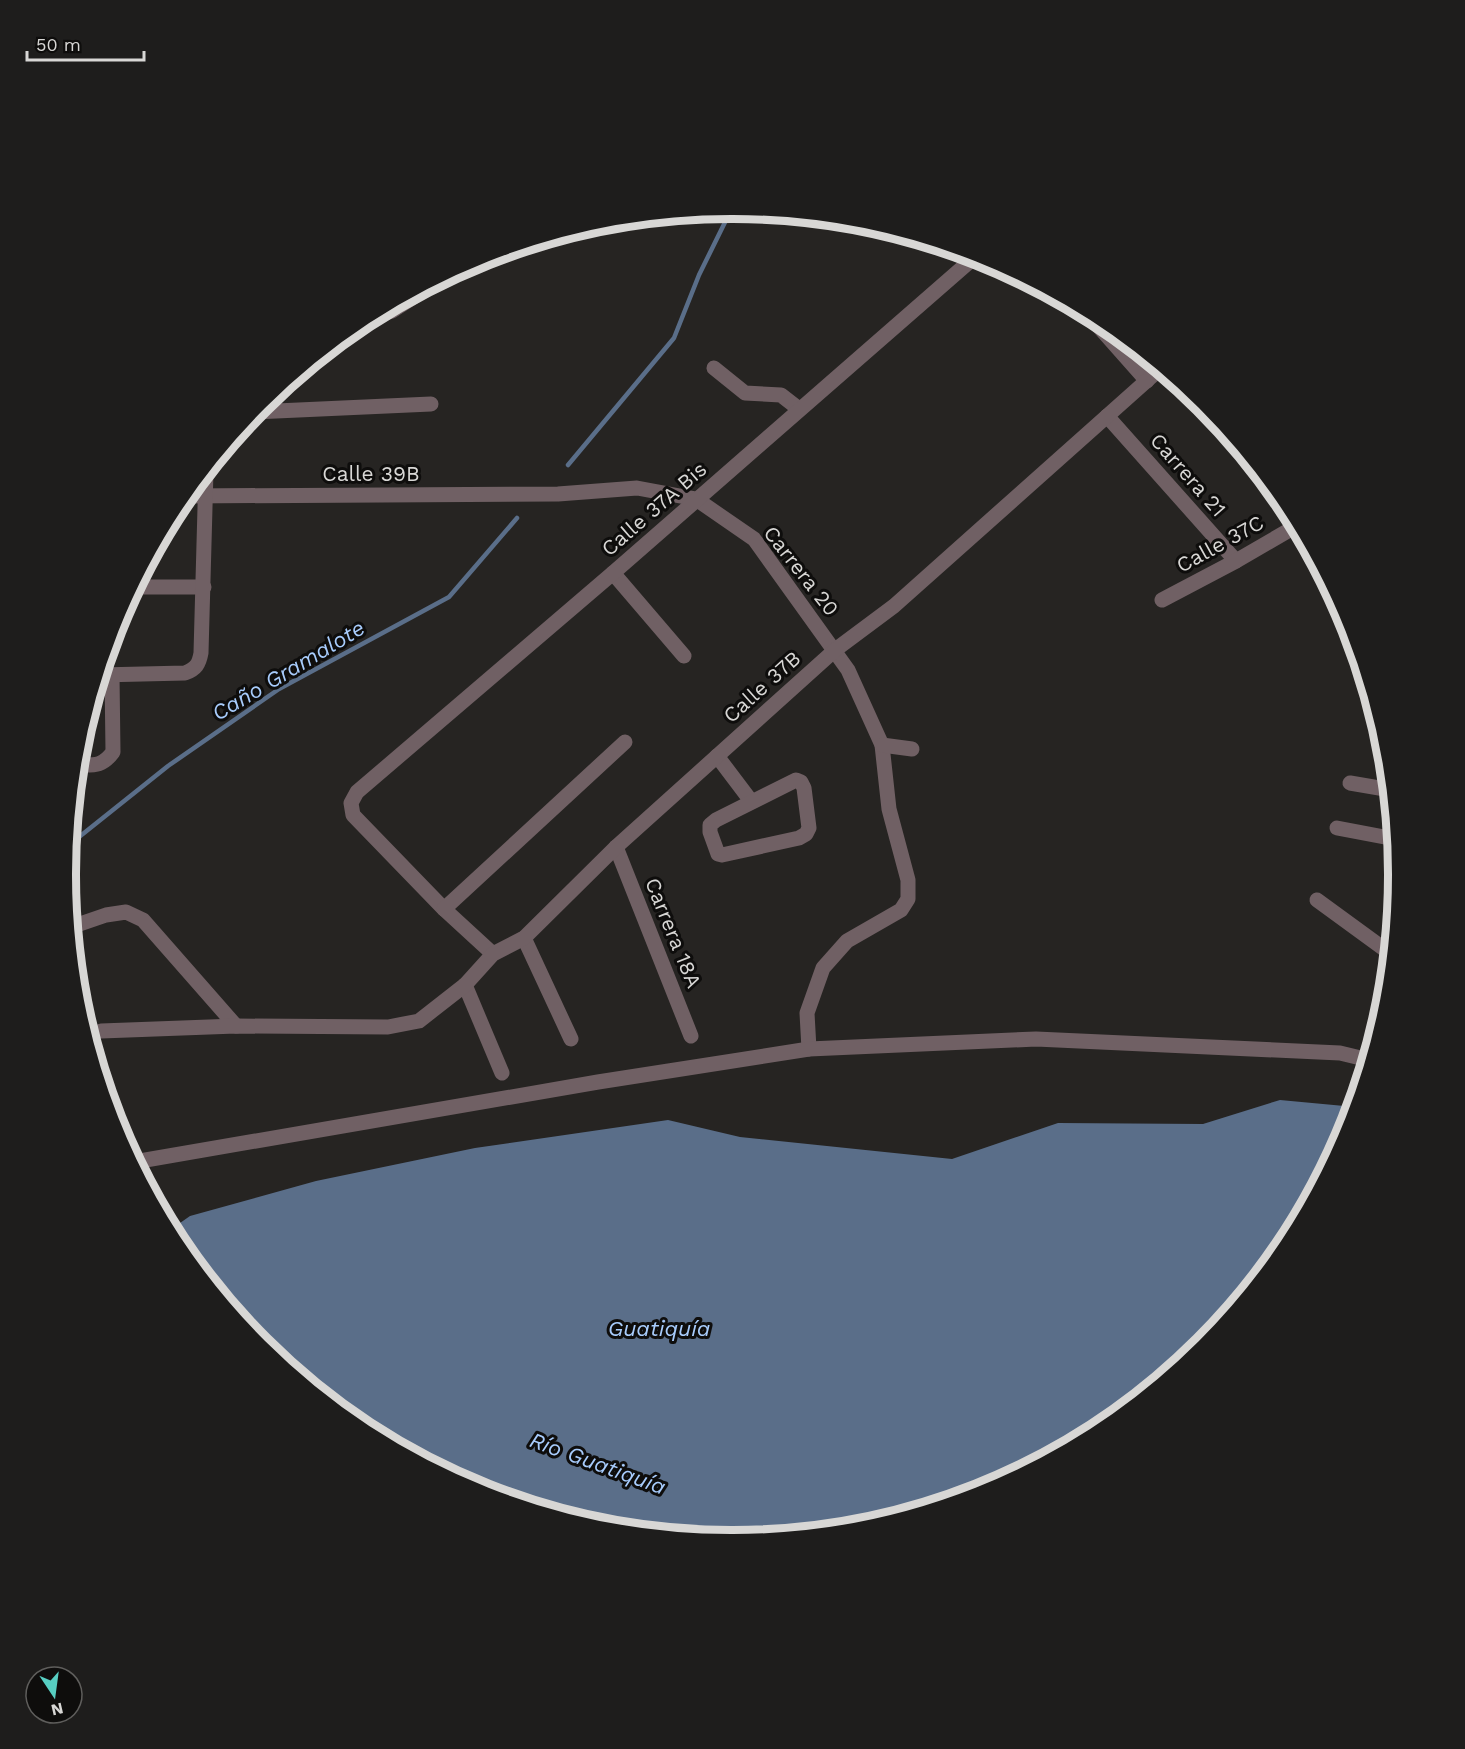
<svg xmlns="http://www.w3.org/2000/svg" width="1465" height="1749" font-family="'Work Sans',sans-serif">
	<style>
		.water { fill: #5a6e89 }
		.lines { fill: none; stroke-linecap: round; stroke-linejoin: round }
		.stream { stroke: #5a6e89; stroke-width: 4.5 }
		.minor { stroke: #706064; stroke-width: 15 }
		.labels { text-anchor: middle; stroke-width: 6; stroke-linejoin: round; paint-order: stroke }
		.street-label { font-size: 21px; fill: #d8d7d5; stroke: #0e0d0c }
		.water-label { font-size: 22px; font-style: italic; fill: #a8ccfc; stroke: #0e0d0c }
		.rim { fill: none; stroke: #d8d7d5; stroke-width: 8 }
	</style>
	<rect width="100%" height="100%" fill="#262422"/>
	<polygon class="water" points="1280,1100 1355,1107 1348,1130 1286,1245 1204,1346 1102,1429 987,1490 862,1528 732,1541 602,1528 477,1490 362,1428 261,1346 178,1245 170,1230 190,1216 316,1181 475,1148 668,1120 740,1137 952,1159 1058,1123 1203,1124"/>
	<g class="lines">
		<g class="stream">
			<polyline points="568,465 674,338 699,275 732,208"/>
			<polyline points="69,845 168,766 279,689 449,597 517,518"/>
		</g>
		<g class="minor">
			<polyline points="1085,311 1147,381"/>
			<polyline points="366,318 392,311 454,271"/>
			<polyline points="714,368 745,393 781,395 799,409"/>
			<polyline points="254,412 431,404"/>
			<polyline points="1107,416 1236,561"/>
			<polyline points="185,496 558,494 637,488 696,499 754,539 848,670 882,745 889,809 908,880 908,899 901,910 847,941 823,968 807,1013 809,1049"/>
			<polyline points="613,573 684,656"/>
			<polyline points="134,587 204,587"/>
			<polyline points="1162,600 1236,561 1298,525"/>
			<path d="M 100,675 L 185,673 C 196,669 199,664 201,653 L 206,471"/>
			<polyline points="882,745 912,749"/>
			<polyline points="717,756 751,801"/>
			<path d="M 77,765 C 94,765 102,767 113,752 L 112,675"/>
			<polygon points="796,780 801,782 804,788 809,828 806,834 799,838 722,855 718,854 710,832 710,825 716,820"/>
			<polyline points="1350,783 1391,790"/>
			<polyline points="1337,828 1395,839"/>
			<polyline points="616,847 691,1036"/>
			<polyline points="1317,900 1391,954"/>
			<polyline points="444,909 353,815 351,803 357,792 613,573 977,255"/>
			<polyline points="71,927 106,915 126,912 143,920 236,1026"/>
			<polyline points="524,938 571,1039"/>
			<polyline points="493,954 444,909 625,742"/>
			<polyline points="465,985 502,1073"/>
			<polyline points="101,1031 236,1026 388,1027 419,1021 465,985 493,954 524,938 616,847 835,650 894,606 1161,368"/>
			<polyline points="134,1162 598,1082 809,1049 1036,1039 1340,1053 1369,1060"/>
		</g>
	</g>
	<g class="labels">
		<g class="street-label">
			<text x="371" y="481">Calle 39B</text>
			<text transform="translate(1188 475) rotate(49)" y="7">Carrera 21</text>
			<text transform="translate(654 509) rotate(-41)" y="7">Calle 37A Bis</text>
			<text transform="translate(1220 544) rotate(-29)" y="7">Calle 37C</text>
			<text transform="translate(801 571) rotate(52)" y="7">Carrera 20</text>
			<text transform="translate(762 687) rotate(-42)" y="7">Calle 37B</text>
			<text transform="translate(673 933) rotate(68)" y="7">Carrera 18A</text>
		</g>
		<g class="water-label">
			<text transform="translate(288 670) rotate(-31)" y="8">Caño Gramalote</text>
			<text x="659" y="1336">Guatiquía</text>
			<text transform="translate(598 1463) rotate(20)" y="8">Río Guatiquía</text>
		</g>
	</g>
	<path d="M0 0H1465V1749H0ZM731 219H733A655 655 0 0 1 1388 874V875A655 655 0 0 1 733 1530H731A655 655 0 0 1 76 875V874A655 655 0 0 1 731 219Z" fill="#1e1d1c" fill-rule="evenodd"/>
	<path class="rim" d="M731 219H733A655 655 0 0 1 1388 874V875A655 655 0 0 1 733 1530H731A655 655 0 0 1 76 875V874A655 655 0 0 1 731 219Z"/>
	<g transform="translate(54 1695) rotate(167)"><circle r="28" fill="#0e0d0c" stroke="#5f5e5c" stroke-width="1.5"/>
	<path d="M0-4.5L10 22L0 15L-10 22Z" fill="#57cec2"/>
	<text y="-9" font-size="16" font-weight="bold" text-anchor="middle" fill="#d8d7d5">N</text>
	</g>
	<path d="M27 51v9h117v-9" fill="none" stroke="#d8d7d5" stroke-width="3"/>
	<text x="36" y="51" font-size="18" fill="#d8d7d5" stroke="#0e0d0c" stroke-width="4.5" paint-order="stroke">50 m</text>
</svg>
